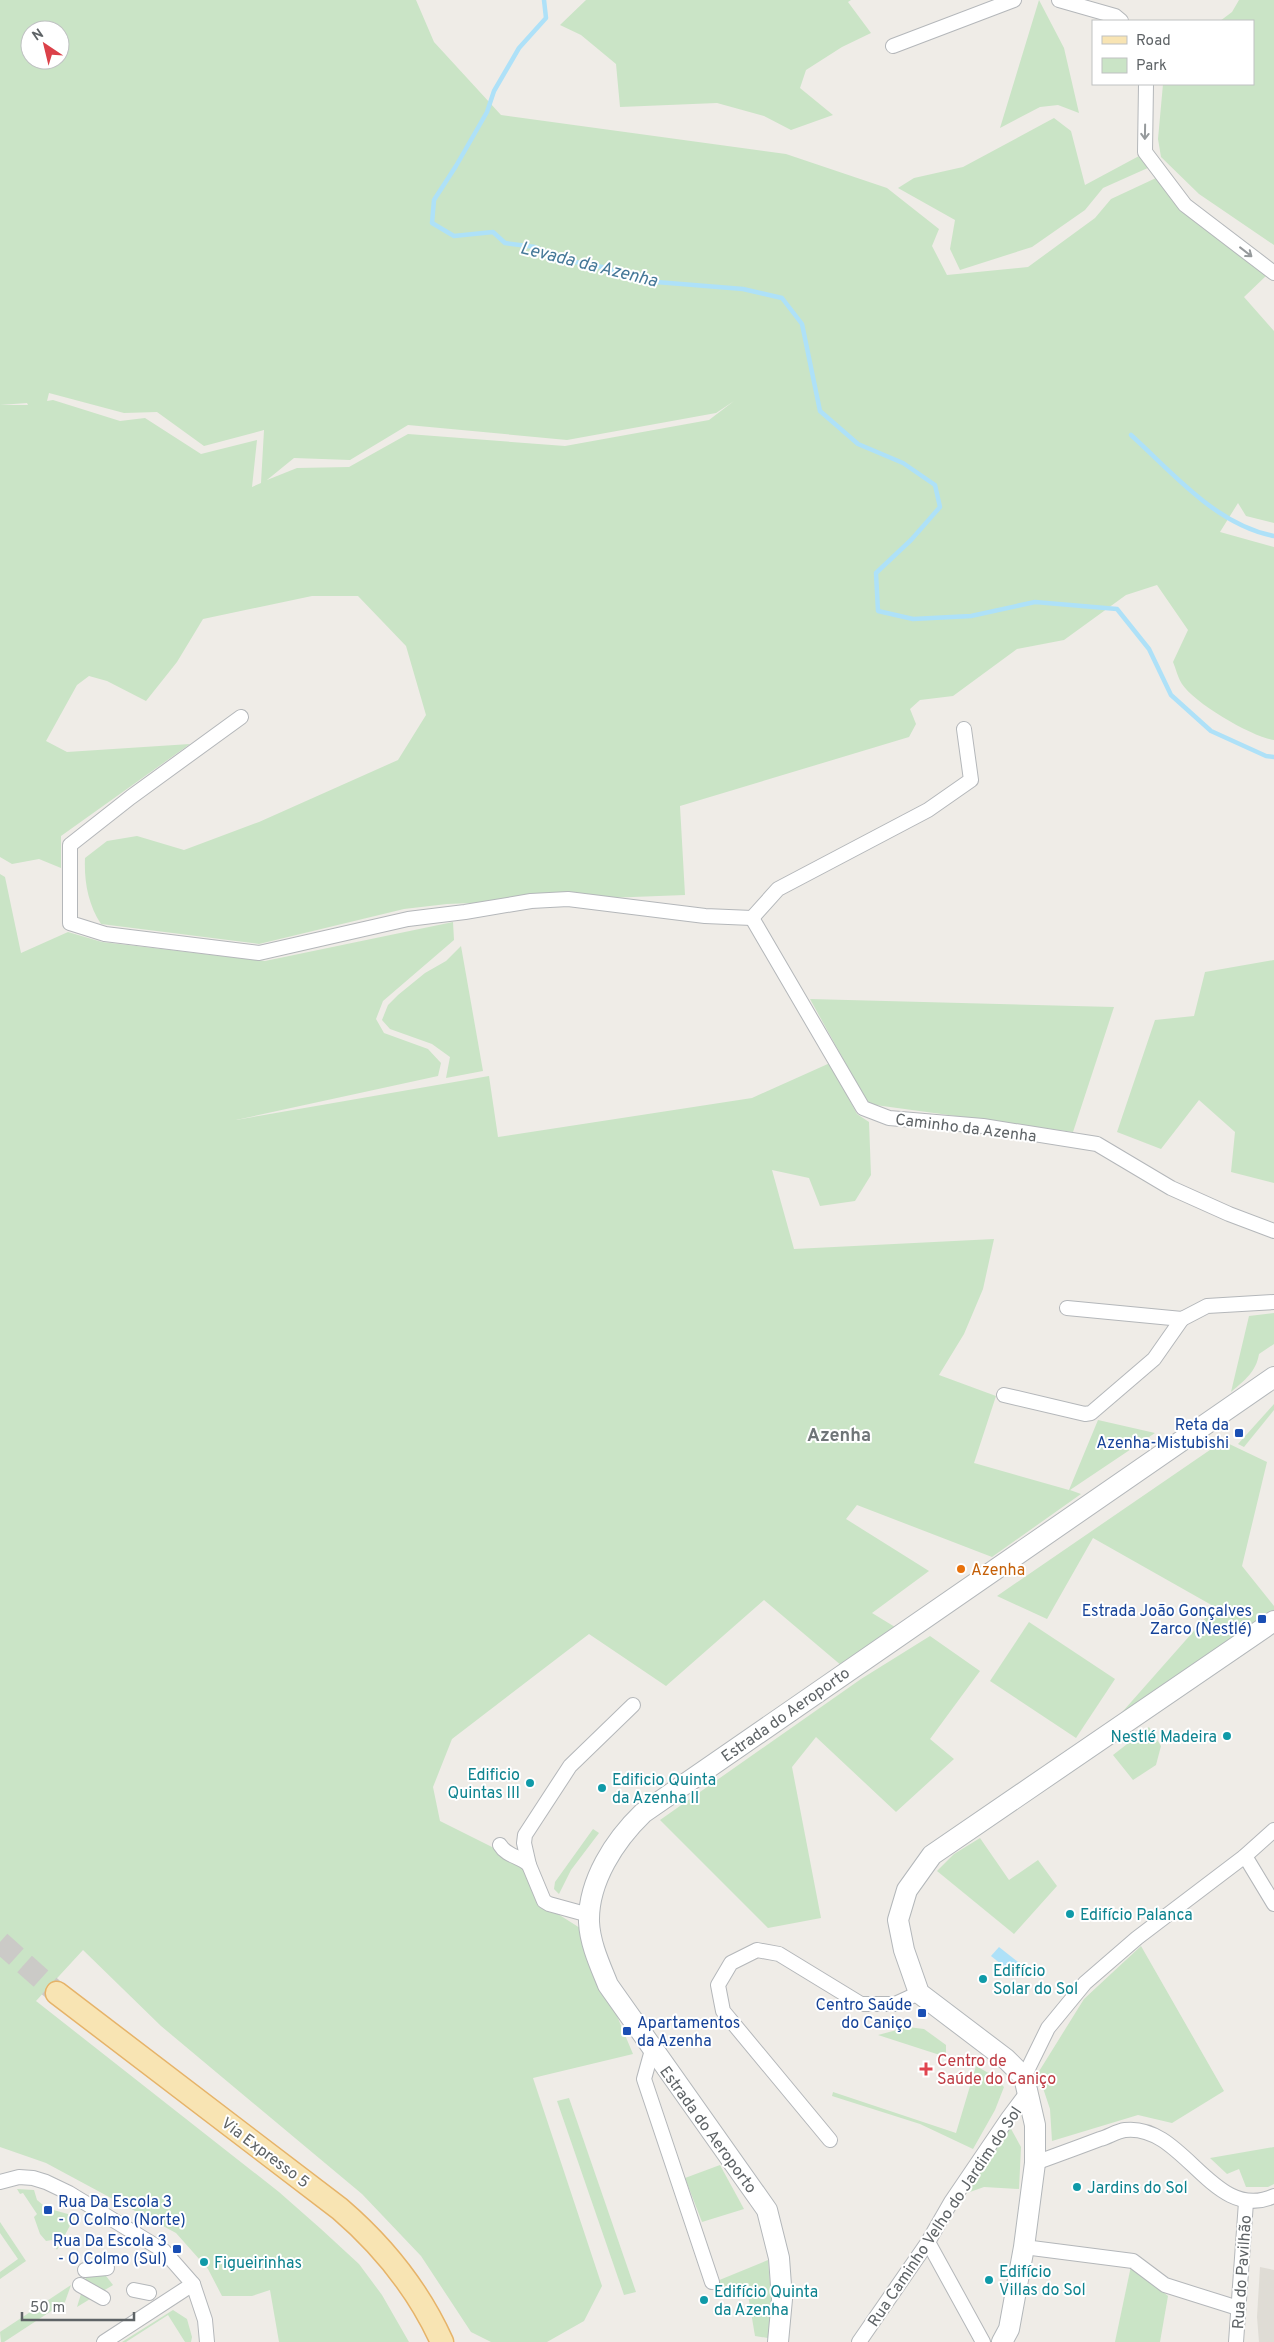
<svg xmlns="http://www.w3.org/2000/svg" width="1274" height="2342" font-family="Overpass,sans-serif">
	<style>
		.education { fill: #dfdcd5 }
		.green { fill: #cae4c6; fill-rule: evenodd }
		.water { fill: #aee1f8 }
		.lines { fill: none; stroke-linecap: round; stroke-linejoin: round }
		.stream { stroke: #aee1f8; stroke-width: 4.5 }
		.primary-tunnel { stroke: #cbcac7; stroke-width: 22; stroke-dasharray: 22 11; stroke-linecap: butt }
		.street-casing { stroke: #b4b7ba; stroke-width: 16 }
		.secondary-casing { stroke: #b3b7ba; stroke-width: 22 }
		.primary-casing { stroke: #e6b369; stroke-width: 25 }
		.street { stroke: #fff; stroke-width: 14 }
		.secondary { stroke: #fff; stroke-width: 20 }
		.primary { stroke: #f8e4b3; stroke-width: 22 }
		.oneway { stroke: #969a9c }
		.transit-dot { fill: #1a4fb4; stroke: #fff; stroke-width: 2 }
		.food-dot { fill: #e8710a; stroke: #fff; stroke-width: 2 }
		.culture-dot { fill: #0f9aa8; stroke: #fff; stroke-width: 2 }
		.health-dot { fill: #e0444e; stroke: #fff; stroke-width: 2 }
		.labels { text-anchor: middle; stroke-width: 4; stroke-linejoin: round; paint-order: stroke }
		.street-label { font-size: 16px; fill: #5e6366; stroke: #fff }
		.transit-label { font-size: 16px; fill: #164399; stroke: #fff; text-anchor: end }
		.food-label { font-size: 16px; fill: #c56008; stroke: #fff; text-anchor: start }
		.culture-label { font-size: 16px; fill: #0d838f; stroke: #fff; text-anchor: start }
		.health-label { font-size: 16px; fill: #be3a42; stroke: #fff; text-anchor: start }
		.water-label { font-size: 18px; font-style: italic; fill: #457898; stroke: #fff }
		.neighbourhood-label { font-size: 18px; font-weight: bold; fill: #6f7578; stroke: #fff }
	</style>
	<rect width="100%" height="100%" fill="#efece7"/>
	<polygon class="education" points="1260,2267 1274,2270 1274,2342 1259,2342 1257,2317"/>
	<g class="green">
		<path d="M 0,0 L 416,0 L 434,42 L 501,115 L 786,154 L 887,188 L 939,229 L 932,246 L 947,275 L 1028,267 L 1095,218 L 1111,199 L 1156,178 L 1180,210 L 1267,275 L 1244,297 L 1274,331 L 1274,523 L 1246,516 L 1238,503 L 1220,532 L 1274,547 L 1274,740 C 1252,737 1194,703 1182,684 C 1178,678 1176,669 1173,662 L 1188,630 L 1157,585 L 1126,595 L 1064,640 L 1017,649 L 953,696 L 920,700 L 910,709 L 916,724 L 909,737 L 680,806 L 685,895 L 447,904 L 404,909 L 259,944 L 101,924 C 88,904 84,881 85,858 L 107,841 L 137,836 L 184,850 L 259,822 L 398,760 L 426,715 L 406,646 L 358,596 L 312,596 L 203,619 L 177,662 L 146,701 L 107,681 L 89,676 L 77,685 L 46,741 L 67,752 L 190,744 L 61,836 L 61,868 L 39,859 L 12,864 L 0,857 L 0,405 L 28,405 L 27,403 L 0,405 ZM 30,30 L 60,30 L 60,60 L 30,60 ZM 49,393 L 124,413 L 157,412 L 204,446 L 264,430 L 261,483 L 252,487 L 257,440 L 201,454 L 145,418 L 120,421 L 53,400 L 47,401 ZM 734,401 L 709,420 L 565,446 L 408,434 L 349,467 L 297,468 L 267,480 L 294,458 L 350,460 L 408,425 L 567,440 L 716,413 Z"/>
		<polygon points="586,0 851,0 848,2 871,33 842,47 806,70 800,88 833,115 791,130 764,116 717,103 620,107 616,64 581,35 560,25"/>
		<polygon points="1039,0 1064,48 1079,113 1058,105 1040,107 1000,128"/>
		<polygon points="1239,0 1274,0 1274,245 1199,194 1161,157 1158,139 1163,84 1253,84 1253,21 1220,21 1232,12"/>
		<polygon points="1054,118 1071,131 1085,185 1139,156 1150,167 1103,188 1085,210 1032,247 960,270 950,249 955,220 898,188 914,178 963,167"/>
		<polygon points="0,874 5,877 21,953 68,932 102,942 265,961 453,922 454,940 383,1001 376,1019 384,1033 428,1049 441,1063 438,1076 236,1120 489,1076 498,1137 752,1098 830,1063 857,1114 869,1122 871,1175 855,1201 820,1206 809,1178 772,1170 794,1249 994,1239 983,1289 964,1334 939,1375 996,1396 974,1463 1069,1490 1098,1420 1155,1433 1070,1490 1081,1494 992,1557 857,1505 846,1519 929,1571 872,1613 895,1627 842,1666 764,1600 666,1686 589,1634 452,1739 433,1787 440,1821 532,1867 550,1909 580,1928 633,2054 533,2078 602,2286 584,2321 547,2342 491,2342 471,2332 421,2256 362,2194 161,2026 83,1950 36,2001 279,2192 321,2229 359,2264 382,2295 409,2342 279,2342 270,2290 252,2296 222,2296 208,2269 176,2233 46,2163 0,2147"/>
		<polygon points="461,946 483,1071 446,1078 450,1057 432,1044 390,1029 382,1020 388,1005 398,995 425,973 446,961"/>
		<polygon points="1274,960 1274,1183 1231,1172 1235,1132 1199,1100 1161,1149 1117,1132 1155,1020 1194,1016 1205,972"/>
		<polygon points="810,999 1114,1007 1073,1132 868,1104"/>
		<path d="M 1274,1313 L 1274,1344 L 1259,1354 C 1256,1372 1245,1380 1231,1392 L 1249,1316 Z"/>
		<polygon points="1274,1404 1274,1410 1244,1447 1238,1444"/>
		<polygon points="1223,1441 1267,1462 1242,1566 1274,1606 1274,1613 1109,1727 1215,1607 1093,1538 1047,1619 997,1596"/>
		<polygon points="1029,1622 1115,1679 1076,1738 990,1681"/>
		<polygon points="930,1636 980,1671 930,1739 954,1759 896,1812 816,1737 792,1767 821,1918 768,1928 660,1820 861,1679"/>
		<polygon points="1149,1727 1161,1746 1156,1765 1133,1780 1113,1755"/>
		<polygon points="593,1829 599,1833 571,1870 559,1894 554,1889 555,1882"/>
		<polygon points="980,1838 1009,1880 1038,1860 1057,1886 1014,1934 937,1871 954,1854"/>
		<polygon points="1141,1946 1224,2091 1172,2123 1138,2115 1052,2141 1050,2109 1038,2073 1084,1999"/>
		<polygon points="908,2027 924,2029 946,2045 946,2057 878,2035"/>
		<polygon points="976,2066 992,2075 1004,2087 995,2110 973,2149 920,2124 832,2096 833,2092 956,2133"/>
		<polygon points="569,2098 636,2292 624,2295 557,2101"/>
		<polygon points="1010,2127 1021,2147 1019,2189 984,2187 967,2193"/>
		<polygon points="1274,2147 1274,2184 1268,2187 1246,2187 1239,2169 1227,2174 1210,2158"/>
		<polygon points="720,2165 744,2209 702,2222 685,2178"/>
		<polygon points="17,2189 34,2190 37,2200 43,2205 42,2208 48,2212 50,2209 75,2216 57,2250 52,2240 46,2241 40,2234 34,2217 37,2214 23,2193 20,2194"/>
		<polygon points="0,2222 26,2261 0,2279 0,2272 18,2259 0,2233"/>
		<polygon points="92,2258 113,2285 77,2307"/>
		<path d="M 768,2260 L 772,2307 L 768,2338 L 755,2336 C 752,2319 750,2303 746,2287 L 720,2293 L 717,2281 Z"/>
		<polygon points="1131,2266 1168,2296 1160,2342 1115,2342"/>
		<polygon points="71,2285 65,2302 4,2342 1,2342 0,2332"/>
		<polygon points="173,2310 187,2319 192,2337 191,2342 185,2342 168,2315 126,2342 122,2342"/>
	</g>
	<polygon class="water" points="999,1947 1018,1962 1011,1972 991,1956"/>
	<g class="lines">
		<g class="stream">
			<polyline points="544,0 546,18 519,48 494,91 487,112 456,166 434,200 432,223 454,236 493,232 505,243 535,247 570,261 602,267 644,281 743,289 782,298 802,324 820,411 858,444 903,463 935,485 940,507 911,540 876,573 878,611 913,619 971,616 1035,602 1117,609 1149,649 1171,695 1211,731 1266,756 1274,757"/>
			<path d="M 1131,435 C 1173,473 1216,525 1274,536"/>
		</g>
		<polyline class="primary-tunnel" points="0,1942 57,1993"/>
		<g class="street-casing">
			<g id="street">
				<polyline points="1059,0 1115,16 1121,21"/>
				<polyline points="893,46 1014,0"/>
				<polyline points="1146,84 1145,152 1185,205 1274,273"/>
				<polyline points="241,717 131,797 70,845 70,923 105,934 259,953 408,919 465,912 531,901 568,899 705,916 752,918"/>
				<polyline points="752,918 863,1108 889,1118 983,1126 1097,1144 1171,1188 1229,1214 1274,1231"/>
				<polyline points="752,918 778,889 928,810 971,780 964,729"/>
				<polyline points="1067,1308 1182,1319 1207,1306 1274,1302"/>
				<polyline points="1004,1395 1085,1414 1091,1413 1154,1359 1182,1319"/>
				<path d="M 500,1845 C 507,1857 521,1856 529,1865 L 544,1901 L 549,1904 L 589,1915"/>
				<polyline points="1245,1856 1274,1904"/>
				<polyline points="529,1865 524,1843 525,1835 570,1766 633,1705"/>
				<polyline points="652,2050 644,2079 712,2282"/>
				<polyline points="1024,2077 1048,2028 1085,1983 1137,1938 1245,1856 1274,1830"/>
				<polyline points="830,2140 723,2011 718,1985 731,1963 757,1950 779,1954 861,2004 895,2004 919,1993"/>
				<path d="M 1035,2163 C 1057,2155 1079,2147 1100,2139 C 1108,2137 1117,2131 1125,2130 C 1184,2123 1213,2224 1274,2196"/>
				<polyline points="0,2182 19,2177 33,2178 46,2182 69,2193 164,2251 193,2284 205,2320 207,2342"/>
				<polyline points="928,2242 983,2342"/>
				<polyline points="1024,2247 1133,2261 1165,2285 1238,2308"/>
				<polyline points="85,2270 107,2268"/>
				<polyline points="80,2285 103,2298"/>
				<polyline points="134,2290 149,2293"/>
				<polyline points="104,2342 193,2284"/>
				<polyline points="859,2342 928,2242 951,2202 1008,2118 1029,2090"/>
				<polyline points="1236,2342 1246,2202"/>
			</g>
		</g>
		<g class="secondary-casing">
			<g id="secondary">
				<path d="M 778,2342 L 782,2299 L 779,2258 L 767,2210 L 608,1985 C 600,1965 590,1944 589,1922 C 588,1881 615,1840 643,1813 L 1274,1377"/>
				<polyline points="1002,2342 1009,2329 1024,2247 1035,2163 1035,2125 1024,2077 1006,2059 919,1993 904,1950 898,1920 907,1890 932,1855 1274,1621"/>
			</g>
		</g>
		<g class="primary-casing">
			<path id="primary" d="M 57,1993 L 340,2209 C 383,2246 418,2289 442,2342"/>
		</g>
		<use href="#street" class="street"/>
		<use href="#secondary" class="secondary"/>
		<use href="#primary" class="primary"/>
	</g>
	<defs><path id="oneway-shaft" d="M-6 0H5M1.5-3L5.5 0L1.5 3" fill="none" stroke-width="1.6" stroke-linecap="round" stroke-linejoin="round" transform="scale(1.25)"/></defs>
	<g class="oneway">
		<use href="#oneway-shaft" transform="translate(1145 132) rotate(91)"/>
		<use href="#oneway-shaft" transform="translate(1246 252) rotate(38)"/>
	</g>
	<g class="transit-dot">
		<rect x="1234" y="1428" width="10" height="10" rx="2.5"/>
		<rect x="1257" y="1614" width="10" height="10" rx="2.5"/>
		<rect x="917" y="2008" width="10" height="10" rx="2.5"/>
		<rect x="622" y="2026" width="10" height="10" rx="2.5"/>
		<rect x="43" y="2205" width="10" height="10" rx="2.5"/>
		<rect x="172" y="2244" width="10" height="10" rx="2.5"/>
	</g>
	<circle class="food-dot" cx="961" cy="1569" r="5"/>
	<g class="culture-dot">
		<circle cx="1227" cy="1736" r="5"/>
		<circle cx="530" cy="1783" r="5"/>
		<circle cx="602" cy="1788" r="5"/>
		<circle cx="1070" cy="1914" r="5"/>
		<circle cx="983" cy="1979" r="5"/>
		<circle cx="1077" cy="2187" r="5"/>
		<circle cx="204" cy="2262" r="5"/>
		<circle cx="989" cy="2280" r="5"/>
		<circle cx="704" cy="2300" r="5"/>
	</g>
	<path class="health-dot" d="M923.5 2061.5h5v5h5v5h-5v5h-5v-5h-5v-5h5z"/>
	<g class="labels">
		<g class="street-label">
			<text transform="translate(966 1127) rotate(7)" y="6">Caminho da Azenha</text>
			<text transform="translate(785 1714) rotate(-35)" y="6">Estrada do Aeroporto</text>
			<text transform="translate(709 2129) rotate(54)" y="6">Estrada do Aeroporto</text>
			<text transform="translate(266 2152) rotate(37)" y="6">Via Expresso 5</text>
			<text transform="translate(944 2216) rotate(-56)" y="6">Rua Caminho Velho do Jardim do Sol</text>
			<text transform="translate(1241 2272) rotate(-86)" y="6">Rua do Pavilhão</text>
		</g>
		<g class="transit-label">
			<text x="1229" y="1430">Reta da<tspan x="1229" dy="18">Azenha-Mistubishi</tspan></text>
			<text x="1252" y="1616">Estrada João Gonçalves<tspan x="1252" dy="18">Zarco (Nestlé)</tspan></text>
			<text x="912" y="2010">Centro Saúde<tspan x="912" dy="18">do Caniço</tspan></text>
			<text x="637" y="2028" text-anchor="start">Apartamentos<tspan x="637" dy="18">da Azenha</tspan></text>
			<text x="58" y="2207" text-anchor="start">Rua Da Escola 3<tspan x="58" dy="18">- O Colmo (Norte)</tspan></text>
			<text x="167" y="2246">Rua Da Escola 3<tspan x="167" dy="18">- O Colmo (Sul)</tspan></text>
		</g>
		<g class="food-label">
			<text x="971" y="1575">Azenha</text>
		</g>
		<g class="culture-label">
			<text x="1217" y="1742" text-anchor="end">Nestlé Madeira</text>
			<text x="520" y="1780" text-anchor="end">Edificio<tspan x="520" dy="18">Quintas III</tspan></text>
			<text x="612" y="1785">Edificio Quinta<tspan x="612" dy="18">da Azenha II</tspan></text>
			<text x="1080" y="1920">Edifício Palanca</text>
			<text x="993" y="1976">Edifício<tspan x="993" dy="18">Solar do Sol</tspan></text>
			<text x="1087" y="2193">Jardins do Sol</text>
			<text x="214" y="2268">Figueirinhas</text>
			<text x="999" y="2277">Edifício<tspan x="999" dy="18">Villas do Sol</tspan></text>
			<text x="714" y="2297">Edifício Quinta<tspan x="714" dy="18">da Azenha</tspan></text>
		</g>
		<g class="health-label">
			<text x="937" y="2066">Centro de<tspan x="937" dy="18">Saúde do Caniço</tspan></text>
		</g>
		<g class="water-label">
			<text transform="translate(589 264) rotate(14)" y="6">Levada da Azenha</text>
		</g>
		<g class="neighbourhood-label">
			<text x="839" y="1441">Azenha</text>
		</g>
	</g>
	<rect x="1092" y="20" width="162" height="65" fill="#ffffff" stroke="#bfc1c2"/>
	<rect x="1102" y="36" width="25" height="8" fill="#f8e4b3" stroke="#bfc1c2"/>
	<text x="1136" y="45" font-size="15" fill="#5e6366">Road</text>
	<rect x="1102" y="58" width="25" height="15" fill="#cae4c6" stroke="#bfc1c2"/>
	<text x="1136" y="70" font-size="15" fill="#5e6366">Park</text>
	<g transform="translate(45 45) rotate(325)"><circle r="24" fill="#ffffff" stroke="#bfc1c2"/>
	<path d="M0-4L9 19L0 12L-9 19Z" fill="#db4149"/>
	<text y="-8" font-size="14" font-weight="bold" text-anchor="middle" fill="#5e6366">N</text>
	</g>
	<path d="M22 2312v8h112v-8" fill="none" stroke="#5e6366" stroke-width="2.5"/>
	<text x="30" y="2312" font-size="15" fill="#5e6366" stroke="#ffffff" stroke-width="4" paint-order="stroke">50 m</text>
</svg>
